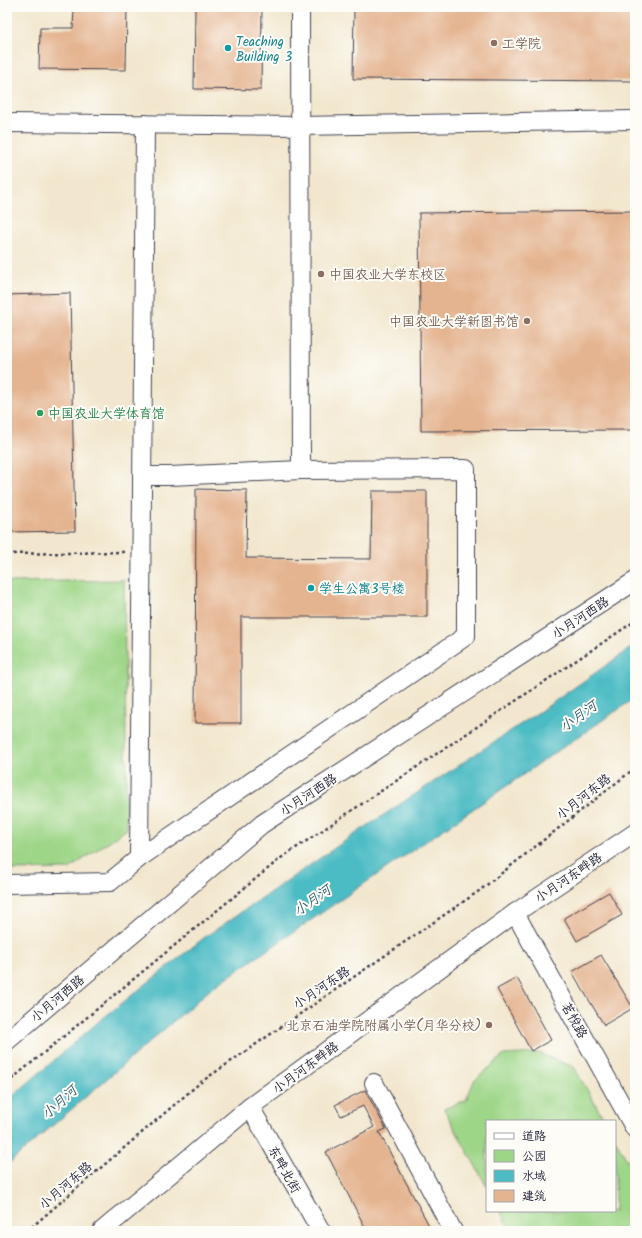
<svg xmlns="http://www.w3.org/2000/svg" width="642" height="1238" font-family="Kalam,'LXGW WenKai TC',sans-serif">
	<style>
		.green { fill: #9ed688; stroke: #607c62 }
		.water { fill: #4cbbc4; stroke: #376e80 }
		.building { fill: #e4b38f }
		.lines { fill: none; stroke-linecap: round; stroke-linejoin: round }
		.minor-casing { stroke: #414051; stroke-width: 20 }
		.path { stroke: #414051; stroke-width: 2.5; stroke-dasharray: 3 3; stroke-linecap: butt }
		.minor { stroke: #fff; stroke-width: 18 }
		.education-dot { fill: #8d6e63; stroke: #fdfcf7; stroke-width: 1.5 }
		.culture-dot { fill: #0f9aa8; stroke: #fdfcf7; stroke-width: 1.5 }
		.leisure-dot { fill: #2e9e5b; stroke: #fdfcf7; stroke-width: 1.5 }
		.labels { text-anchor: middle; stroke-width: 4; stroke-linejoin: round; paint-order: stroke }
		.culture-label { font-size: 13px; fill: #0d838f; stroke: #fdfcf7; text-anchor: start }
		.education-label { font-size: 13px; fill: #785e54; stroke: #fdfcf7; text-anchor: start }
		.leisure-label { font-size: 13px; fill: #27864d; stroke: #fdfcf7; text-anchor: start }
		.street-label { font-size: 13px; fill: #22223b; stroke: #fdfcf7 }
		.water-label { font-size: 14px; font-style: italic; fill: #335f72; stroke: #fdfcf7 }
	</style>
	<rect width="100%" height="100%" fill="#fdfcf7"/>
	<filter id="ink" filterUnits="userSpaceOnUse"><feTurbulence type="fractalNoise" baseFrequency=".025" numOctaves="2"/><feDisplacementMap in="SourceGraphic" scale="8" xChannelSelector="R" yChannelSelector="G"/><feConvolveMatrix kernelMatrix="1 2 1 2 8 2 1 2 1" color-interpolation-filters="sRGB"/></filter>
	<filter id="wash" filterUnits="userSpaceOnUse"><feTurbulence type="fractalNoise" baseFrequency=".012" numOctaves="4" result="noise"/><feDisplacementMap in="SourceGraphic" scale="16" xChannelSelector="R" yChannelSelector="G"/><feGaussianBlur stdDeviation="0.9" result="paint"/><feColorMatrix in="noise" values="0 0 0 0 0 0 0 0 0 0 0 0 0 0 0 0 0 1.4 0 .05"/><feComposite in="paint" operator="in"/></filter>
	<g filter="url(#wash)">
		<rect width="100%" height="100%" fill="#f2e7ce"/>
		<g class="green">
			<polygon points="124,580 127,829 69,869 7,870 7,582"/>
			<polygon points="539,1053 574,1067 605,1121 487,1121 487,1187 444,1109 466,1100 474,1081 504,1055"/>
			<polygon points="615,1139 635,1174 635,1231 511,1231 500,1211 615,1211"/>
		</g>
		<polygon class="water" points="635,645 635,698 212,988 7,1165 7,1101 97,1023 205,937 358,832 548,706"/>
		<g id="blocks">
			<g class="building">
				<polygon points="74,7 127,7 126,70 39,69 40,28 73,28"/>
				<polygon points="195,7 262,7 261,90 194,89"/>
				<polygon points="354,7 635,7 635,81 353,79"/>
				<polygon points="635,211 635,430 421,431 419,213"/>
				<polygon points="70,293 75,531 7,532 7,295"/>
				<polygon points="196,489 247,490 246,558 371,559 372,491 427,491 427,617 241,617 241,723 195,723"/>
				<polygon points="609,892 622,915 577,941 564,918"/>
				<polygon points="601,955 633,1008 604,1025 572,972"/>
				<polygon points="517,978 551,1040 531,1051 497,989"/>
				<polygon points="365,1090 386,1129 379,1132 432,1231 367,1231 326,1152 374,1127 363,1106 341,1116 335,1105"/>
			</g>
		</g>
	</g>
	<g filter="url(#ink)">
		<use href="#blocks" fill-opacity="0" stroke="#414051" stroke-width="1"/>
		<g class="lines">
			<g class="minor-casing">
				<g id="minor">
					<polyline points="300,7 301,470"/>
					<polyline points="7,123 300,126 635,120"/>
					<polyline points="139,858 145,124"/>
					<polyline points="7,884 110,882 139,858 466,636 466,469 301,470 170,476 142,476"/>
					<polyline points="515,913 635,1129"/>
					<polyline points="7,1041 262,824 635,581"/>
					<polyline points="374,1083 453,1231"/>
					<polyline points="250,1107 321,1231"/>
					<polyline points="102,1231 250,1107 515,913 635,833"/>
				</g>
			</g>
			<g class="path">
				<polyline points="7,554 124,552"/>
				<polyline points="7,1083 281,858 635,621"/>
				<polyline points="27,1231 201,1082 479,891 635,768"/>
			</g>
			<use href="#minor" class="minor"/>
		</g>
	</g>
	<g class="education-dot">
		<circle cx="494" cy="43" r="4"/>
		<circle cx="321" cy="274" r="4"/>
		<circle cx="527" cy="321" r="4"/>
		<circle cx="489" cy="1025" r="4"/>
	</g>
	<g class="culture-dot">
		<circle cx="228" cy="48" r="4"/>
		<circle cx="311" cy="588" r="4"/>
	</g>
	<circle class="leisure-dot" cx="40" cy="413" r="4"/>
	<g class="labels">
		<g class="culture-label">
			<text x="236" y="46">Teaching<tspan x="236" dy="15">Building 3</tspan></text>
			<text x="319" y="593">学生公寓3号楼</text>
		</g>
		<g class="education-label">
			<text x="502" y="48">工学院</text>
			<text x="329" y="279">中国农业大学东校区</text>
			<text x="519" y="326" text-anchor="end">中国农业大学新图书馆</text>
			<text x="481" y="1030" text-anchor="end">北京石油学院附属小学(月华分校)</text>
		</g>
		<g class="leisure-label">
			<text x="48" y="418">中国农业大学体育馆</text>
		</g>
		<g class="street-label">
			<text transform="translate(580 617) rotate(-33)" y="5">小月河西路</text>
			<text transform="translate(308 794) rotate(-33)" y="5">小月河西路</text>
			<text transform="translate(583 796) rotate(-38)" y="5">小月河东路</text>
			<text transform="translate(568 877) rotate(-34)" y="5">小月河东畔路</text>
			<text transform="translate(321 987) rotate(-34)" y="5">小月河东路</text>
			<text transform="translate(57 998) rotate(-40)" y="5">小月河西路</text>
			<text transform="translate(575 1020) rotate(61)" y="5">茗悦路</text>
			<text transform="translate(305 1067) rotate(-36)" y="5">小月河东畔路</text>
			<text transform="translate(285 1169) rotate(61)" y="5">东畔北街</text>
			<text transform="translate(65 1185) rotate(-41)" y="5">小月河东路</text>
		</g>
		<g class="water-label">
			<text transform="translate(578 716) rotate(-35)" y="5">小月河</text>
			<text transform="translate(312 900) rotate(-35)" y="5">小月河</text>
			<text transform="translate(59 1102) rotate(-42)" y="5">小月河</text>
		</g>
	</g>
	<rect width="642" height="1238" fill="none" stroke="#fdfcf7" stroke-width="24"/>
	<rect x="486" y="1120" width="130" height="92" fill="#fdfcf7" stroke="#a5a5ac"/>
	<rect x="494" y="1133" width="20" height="6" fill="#ffffff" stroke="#a5a5ac"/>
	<text x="522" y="1140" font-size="12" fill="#22223b">道路</text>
	<rect x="494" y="1150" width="20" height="12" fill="#9ed688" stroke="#a5a5ac"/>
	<text x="522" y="1160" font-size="12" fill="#22223b">公园</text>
	<rect x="494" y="1170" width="20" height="12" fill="#4cbbc4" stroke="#a5a5ac"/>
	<text x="522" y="1180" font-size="12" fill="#22223b">水域</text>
	<rect x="494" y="1190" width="20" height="12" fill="#e4b38f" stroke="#a5a5ac"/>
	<text x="522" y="1200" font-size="12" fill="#22223b">建筑</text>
</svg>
